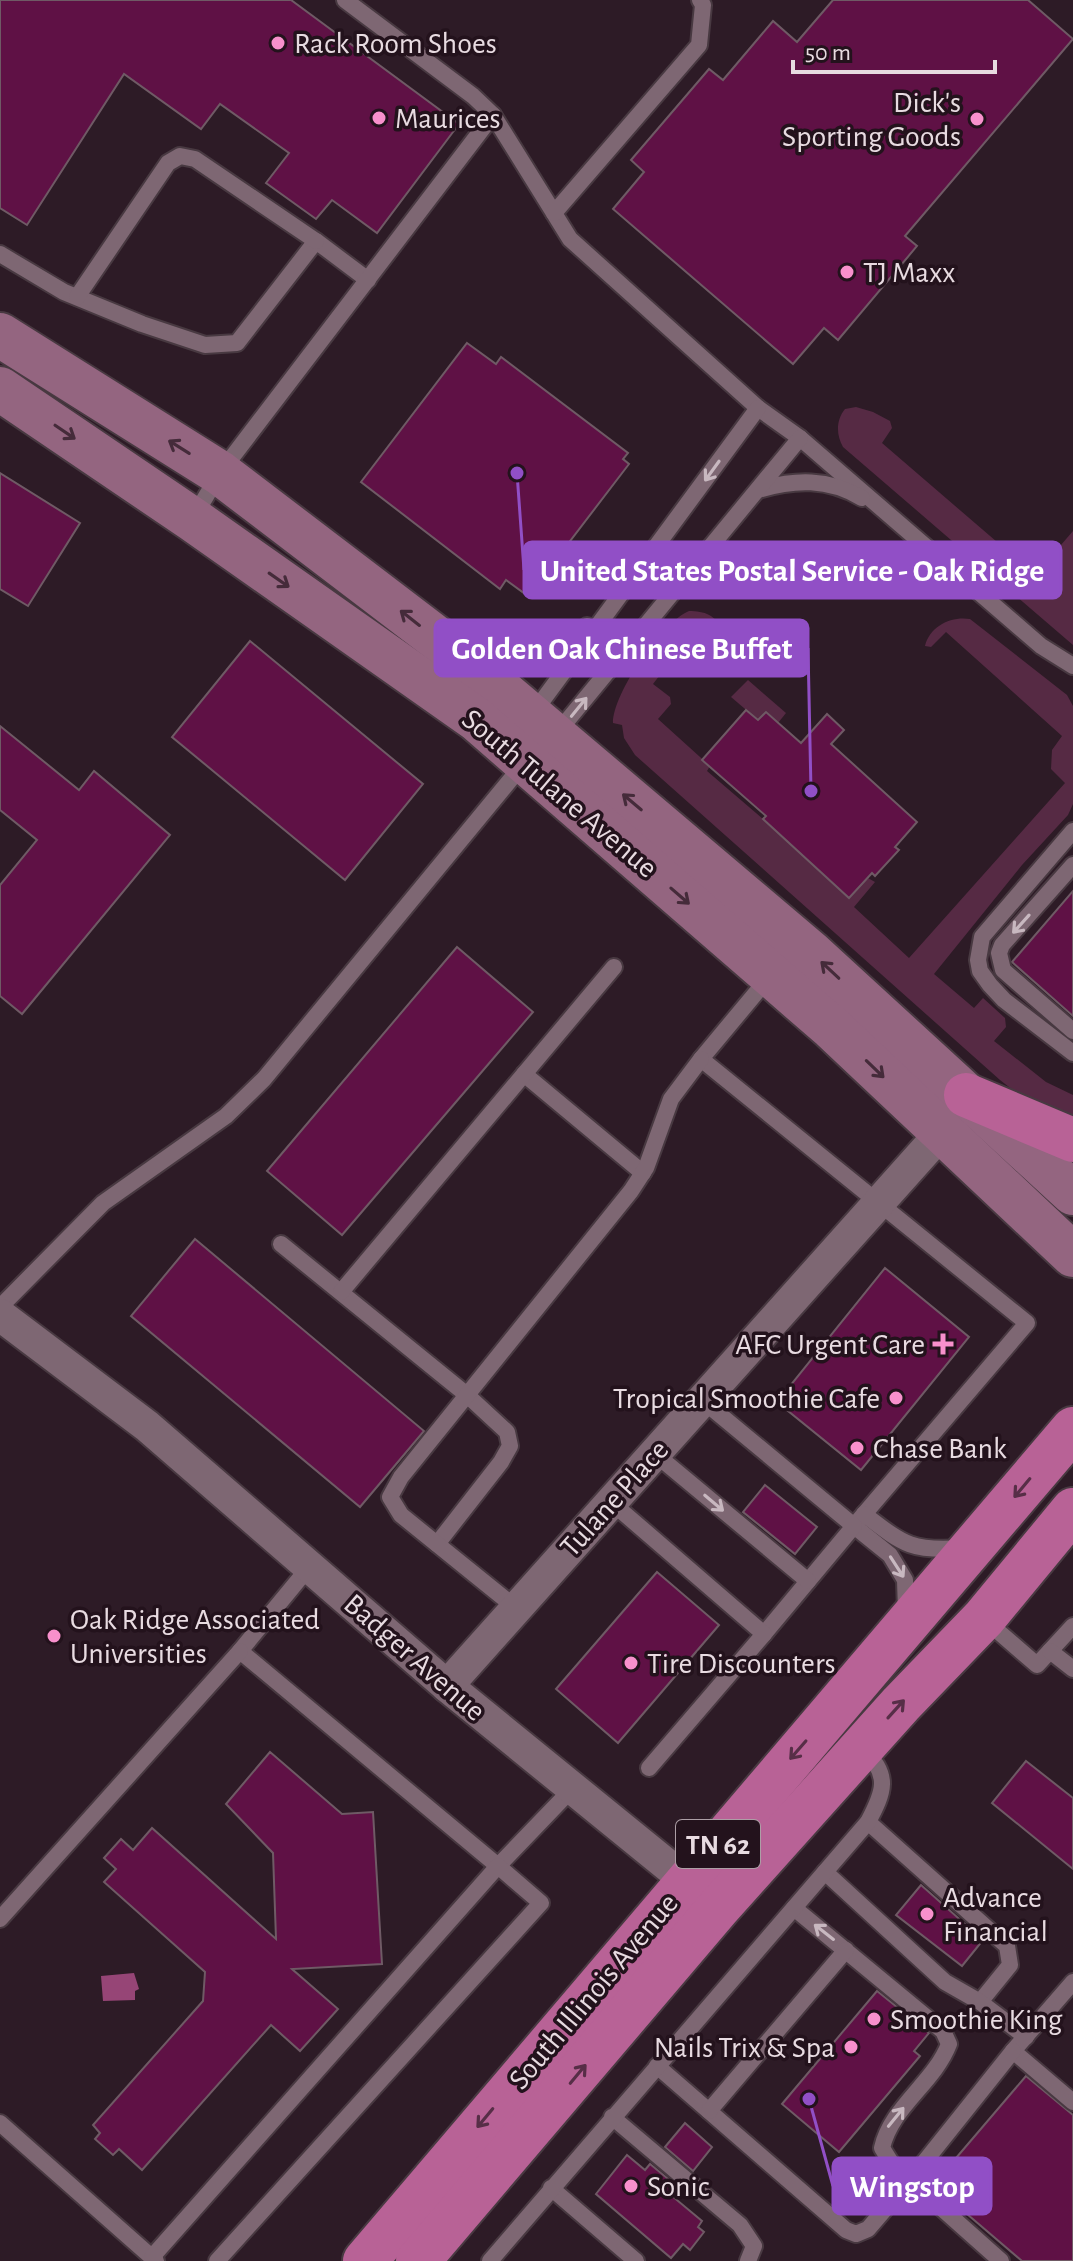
<svg xmlns="http://www.w3.org/2000/svg" width="1073" height="2261" font-family="'Alegreya Sans',sans-serif">
	<style>
		.green { fill: #562a44 }
		.water { fill: #964576 }
		.building { fill: #5f1145; stroke: #6f5a65; stroke-width: 2 }
		.lines { fill: none; stroke-linecap: round; stroke-linejoin: round }
		.service-casing { stroke: #483941; stroke-width: 20 }
		.minor-casing { stroke: #483941; stroke-width: 36 }
		.secondary-casing { stroke: #483941; stroke-width: 48 }
		.trunk-casing { stroke: #483941; stroke-width: 48 }
		.service { stroke: #7e6773; stroke-width: 16 }
		.minor { stroke: #7e6773; stroke-width: 32 }
		.secondary { stroke: #946580; stroke-width: 44 }
		.trunk { stroke: #b86296; stroke-width: 44 }
		.oneway { stroke: #452b3a }
		.oneway2 { stroke: #c8b8c0 }
		.oneway3 { stroke: #572e47 }
		.poi-dot { fill: #f890cc; stroke: #23121c; stroke-width: 3 }
		.labels { text-anchor: middle; stroke-width: 7; stroke-linejoin: round; paint-order: stroke }
		.shield { fill: #23121c; stroke: #ad9fa6; stroke-width: 2 }
		.shield-label { font-size: 28px; font-weight: bold; fill: #e8dbe1 }
		.poi-label { font-size: 30px; fill: #e8dbe1; stroke: #23121c; text-anchor: start }
		.street-label { font-size: 30px; fill: #e8dbe1; stroke: #23121c }
		.leader { fill: none; stroke: #914fc6; stroke-width: 3 }
		.callout-dot { fill: #914fc6; stroke: #23121c; stroke-width: 3 }
		.callout { fill: #914fc6; stroke: #914fc6; stroke-width: 3 }
		.callout-label { font-size: 32px; text-anchor: middle; font-weight: bold; fill: #fff }
	</style>
	<rect width="100%" height="100%" fill="#2d1b26"/>
	<g class="green">
		<path d="M 856,407 L 873,412 L 890,421 L 892,428 L 882,443 L 1026,567 L 1037,556 L 1048,560 L 1073,531 L 1073,645 L 843,447 C 836,435 836,420 845,409 Z"/>
		<path d="M 689,611 C 704,611 717,615 722,631 L 720,634 L 714,634 L 700,623 L 653,684 L 670,697 L 671,704 L 658,719 L 710,766 L 707,771 L 763,819 L 875,882 L 854,907 L 909,958 L 1065,783 L 1051,769 L 1052,750 L 1062,736 L 946,632 L 931,647 L 925,646 C 930,626 951,616 970,619 L 1067,695 L 1073,706 L 1073,804 L 1068,815 L 1022,865 L 934,974 L 974,1008 L 983,998 L 1005,1018 L 1006,1027 L 994,1041 L 1046,1082 L 1073,1095 L 1073,1120 L 1018,1094 L 1000,1080 L 635,755 L 624,738 L 622,725 L 613,723 C 613,693 662,622 689,611 Z"/>
		<polygon points="748,680 786,713 778,723 758,720 731,697"/>
	</g>
	<polygon class="water" points="134,1973 139,1989 135,1991 135,2000 103,2001 101,1976"/>
	<g class="building">
		<polygon points="0,0 291,0 459,124 377,233 332,200 316,219 266,183 289,153 220,104 201,129 124,74 27,225 0,208"/>
		<polygon points="833,0 1028,0 1073,39 905,236 917,246 838,340 824,328 793,364 613,209 644,172 631,160 709,69 723,80 773,21 797,42"/>
		<polygon points="467,343 496,364 501,357 628,453 623,459 629,464 528,596 506,580 500,589 361,482"/>
		<polygon points="0,473 80,523 28,606 0,589"/>
		<polygon points="250,641 423,784 345,880 172,737"/>
		<polygon points="746,710 758,720 766,712 801,743 827,714 844,730 831,744 917,822 895,847 899,850 875,876 872,873 849,898 763,819 766,816 702,760"/>
		<polygon points="0,726 79,790 94,771 170,835 22,1014 0,996 0,885 37,840 0,810"/>
		<polygon points="1073,891 1073,1016 1012,962"/>
		<polygon points="457,947 533,1012 342,1235 267,1171"/>
		<polygon points="195,1239 424,1431 360,1507 131,1316"/>
		<polygon points="885,1268 969,1337 861,1470 777,1402"/>
		<polygon points="765,1485 817,1527 795,1554 743,1512"/>
		<polygon points="657,1572 719,1625 618,1743 556,1689"/>
		<polygon points="270,1752 342,1814 373,1812 382,1964 292,1969 338,2009 300,2051 271,2025 142,2170 119,2149 113,2155 95,2139 100,2133 93,2125 203,2001 205,1972 104,1882 116,1869 104,1858 121,1839 133,1850 152,1828 276,1939 273,1853 226,1804"/>
		<polygon points="1026,1761 1073,1798 1073,1869 992,1803"/>
		<polygon points="921,1885 983,1940 962,1966 896,1915"/>
		<polygon points="877,1991 929,2033 914,2051 920,2056 839,2152 782,2104"/>
		<polygon points="1026,2076 1073,2115 1073,2261 1022,2261 933,2185"/>
		<polygon points="685,2123 712,2147 693,2171 665,2147"/>
		<polygon points="627,2155 645,2170 650,2164 679,2188 672,2196 702,2221 698,2227 704,2232 690,2250 683,2244 671,2258 596,2194"/>
	</g>
	<g class="lines">
		<g class="service-casing">
			<g id="service">
				<polyline points="345,0 473,96 493,115 570,239 758,408 800,438 1041,646 1073,666"/>
				<polyline points="554,213 699,45 703,5 700,0"/>
				<polyline points="0,254 64,292 142,324 205,345 237,343 316,241 368,280"/>
				<polyline points="77,297 168,163 180,156 195,159 316,241"/>
				<path d="M 758,490 C 795,479 828,478 862,498"/>
				<polyline points="193,518 220,473 493,115"/>
				<path d="M 473,650 C 520,660 550,664 587,626"/>
				<polyline points="531,716 758,408"/>
				<polyline points="557,733 800,438"/>
				<polyline points="1073,831 982,937 978,960 980,971 990,985 1004,1000 1073,1053"/>
				<polyline points="1073,865 1002,945 999,953 1003,970 1073,1031"/>
				<polyline points="770,976 701,1059 1027,1323 854,1526 890,1555 905,1580 906,1611"/>
				<polyline points="524,1074 643,1173"/>
				<polyline points="281,1244 467,1395 507,1432 510,1446 501,1462 437,1544"/>
				<polyline points="341,1292 614,967"/>
				<polyline points="0,1307 103,1203 226,1116 264,1079 525,762"/>
				<polyline points="702,1400 854,1526 764,1634"/>
				<polyline points="654,1453 808,1581"/>
				<polyline points="611,1502 764,1634 649,1768"/>
				<path d="M 864,1514 C 903,1544 911,1552 963,1548"/>
				<polyline points="310,1566 240,1651 498,1866 572,1789"/>
				<polyline points="516,1608 401,1515 390,1497 401,1477 631,1191 646,1168 671,1099 701,1059"/>
				<polyline points="985,1620 1037,1665 1073,1626"/>
				<polyline points="1050,1651 1073,1669"/>
				<polyline points="868,1822 1007,1946 1010,1965 980,2002"/>
				<polyline points="825,1872 945,1982 980,2002 1026,2037"/>
				<polyline points="0,1919 240,1651"/>
				<polyline points="1073,1982 1013,2051 1073,2102"/>
				<path d="M 657,2066 L 846,2230 L 856,2234 L 868,2229 L 910,2180 L 892,2164 L 882,2148 C 891,2107 934,2083 949,2044 L 943,2031 L 794,1908"/>
				<polyline points="709,2111 846,1950"/>
				<polyline points="612,2117 740,2225 754,2246 748,2261"/>
				<polyline points="0,2123 156,2261"/>
				<polyline points="551,2188 636,2261"/>
				<polyline points="152,2257 498,1866 541,1903 217,2261"/>
				<path d="M 490,2261 L 868,1822 C 884,1792 891,1775 863,1749"/>
				<polyline points="1001,2261 910,2180 1013,2051"/>
			</g>
		</g>
		<g class="minor-casing">
			<g id="minor">
				<polyline points="0,1315 147,1426 447,1686 704,1895"/>
				<polyline points="447,1686 942,1132"/>
			</g>
		</g>
		<g class="secondary-casing">
			<g id="secondary">
				<polyline points="0,335 220,473 464,659 810,952 1073,1193"/>
				<polyline points="0,389 192,519 476,719 832,1028 1073,1255"/>
			</g>
		</g>
		<g class="trunk-casing">
			<g id="trunk">
				<polyline points="966,1095 1073,1140"/>
				<polyline points="365,2261 1073,1429"/>
				<polyline points="418,2261 719,1907 901,1704 984,1618 1073,1510"/>
			</g>
		</g>
		<use href="#service" class="service"/>
		<use href="#minor" class="minor"/>
		<use href="#secondary" class="secondary"/>
		<use href="#trunk" class="trunk"/>
	</g>
	<defs><path id="oneway-shaft" d="M-6 0H5M1.5-3L5.5 0L1.5 3" fill="none" stroke-width="1.6" stroke-linecap="round" stroke-linejoin="round" transform="scale(2)"/></defs>
	<g class="oneway">
		<use href="#oneway-shaft" transform="translate(65 432) rotate(34)"/>
		<use href="#oneway-shaft" transform="translate(179 447) rotate(-148)"/>
		<use href="#oneway-shaft" transform="translate(279 580) rotate(35)"/>
		<use href="#oneway-shaft" transform="translate(410 618) rotate(-142)"/>
		<use href="#oneway-shaft" transform="translate(632 802) rotate(-140)"/>
		<use href="#oneway-shaft" transform="translate(680 896) rotate(41)"/>
		<use href="#oneway-shaft" transform="translate(830 970) rotate(-137)"/>
		<use href="#oneway-shaft" transform="translate(875 1069) rotate(44)"/>
	</g>
	<g class="oneway2">
		<use href="#oneway-shaft" transform="translate(712 471) rotate(126)"/>
		<use href="#oneway-shaft" transform="translate(579 707) rotate(-51)"/>
		<use href="#oneway-shaft" transform="translate(1021 924) rotate(132)"/>
		<use href="#oneway-shaft" transform="translate(714 1503) rotate(40)"/>
		<use href="#oneway-shaft" transform="translate(897 1567) rotate(57)"/>
		<use href="#oneway-shaft" transform="translate(824 1932) rotate(-142)"/>
		<use href="#oneway-shaft" transform="translate(896 2117) rotate(-51)"/>
	</g>
	<g class="oneway3">
		<use href="#oneway-shaft" transform="translate(1022 1488) rotate(130)"/>
		<use href="#oneway-shaft" transform="translate(896 1709) rotate(-48)"/>
		<use href="#oneway-shaft" transform="translate(798 1750) rotate(131)"/>
		<use href="#oneway-shaft" transform="translate(578 2074) rotate(-50)"/>
		<use href="#oneway-shaft" transform="translate(485 2118) rotate(130)"/>
	</g>
	<g class="poi-dot">
		<circle cx="278" cy="43" r="8"/>
		<circle cx="379" cy="118" r="8"/>
		<circle cx="977" cy="119" r="8"/>
		<circle cx="847" cy="272" r="8"/>
		<path d="M939 1332h8v8h8v8h-8v8h-8v-8h-8v-8h8z"/>
		<circle cx="896" cy="1398" r="8"/>
		<circle cx="857" cy="1448" r="8"/>
		<circle cx="54" cy="1636" r="8"/>
		<circle cx="631" cy="1663" r="8"/>
		<circle cx="927" cy="1914" r="8"/>
		<circle cx="874" cy="2019" r="8"/>
		<circle cx="851" cy="2047" r="8"/>
		<circle cx="631" cy="2186" r="8"/>
	</g>
	<g class="labels">
		<rect class="shield" x="676" y="1820" width="84" height="48" rx="6"/>
		<g class="shield-label">
			<text x="718" y="1854">TN 62</text>
		</g>
		<g class="poi-label">
			<text x="294" y="53">Rack Room Shoes</text>
			<text x="961" y="112" text-anchor="end">Dick's<tspan x="961" dy="34">Sporting Goods</tspan></text>
			<text x="395" y="128">Maurices</text>
			<text x="863" y="282">TJ Maxx</text>
			<text x="925" y="1354" text-anchor="end">AFC Urgent Care</text>
			<text x="880" y="1408" text-anchor="end">Tropical Smoothie Cafe</text>
			<text x="873" y="1458">Chase Bank</text>
			<text x="70" y="1629">Oak Ridge Associated<tspan x="70" dy="34">Universities</tspan></text>
			<text x="647" y="1673">Tire Discounters</text>
			<text x="943" y="1907">Advance<tspan x="943" dy="34">Financial</tspan></text>
			<text x="890" y="2029">Smoothie King</text>
			<text x="835" y="2057" text-anchor="end">Nails Trix &amp; Spa</text>
			<text x="647" y="2196">Sonic</text>
		</g>
		<g class="street-label">
			<text transform="translate(560 793) rotate(40)" y="10">South Tulane Avenue</text>
			<text transform="translate(614 1498) rotate(-48)" y="10">Tulane Place</text>
			<text transform="translate(415 1657) rotate(41)" y="10">Badger Avenue</text>
			<text transform="translate(593 1991) rotate(-50)" y="10">South Illinois Avenue</text>
		</g>
	</g>
	<path class="leader" d="M517 473L524 570M811 791L808 648M809 2099L833 2186"/>
	<g class="callout-dot">
		<circle cx="517" cy="473" r="8"/>
		<circle cx="811" cy="791" r="8"/>
		<circle cx="809" cy="2099" r="8"/>
	</g>
	<g class="callout">
		<rect x="524" y="542" width="537" height="56" rx="8"/>
		<rect x="435" y="620" width="373" height="56" rx="8"/>
		<rect x="833" y="2158" width="158" height="56" rx="8"/>
	</g>
	<g class="callout-label">
		<text x="792" y="581">United States Postal Service - Oak Ridge</text>
		<text x="622" y="659">Golden Oak Chinese Buffet</text>
		<text x="912" y="2197">Wingstop</text>
	</g>
	<path d="M793 60v12h202v-12" fill="none" stroke="#e8dbe1" stroke-width="4"/>
	<text x="805" y="60" font-size="24" fill="#e8dbe1" stroke="#23121c" stroke-width="6" paint-order="stroke">50 m</text>
</svg>
